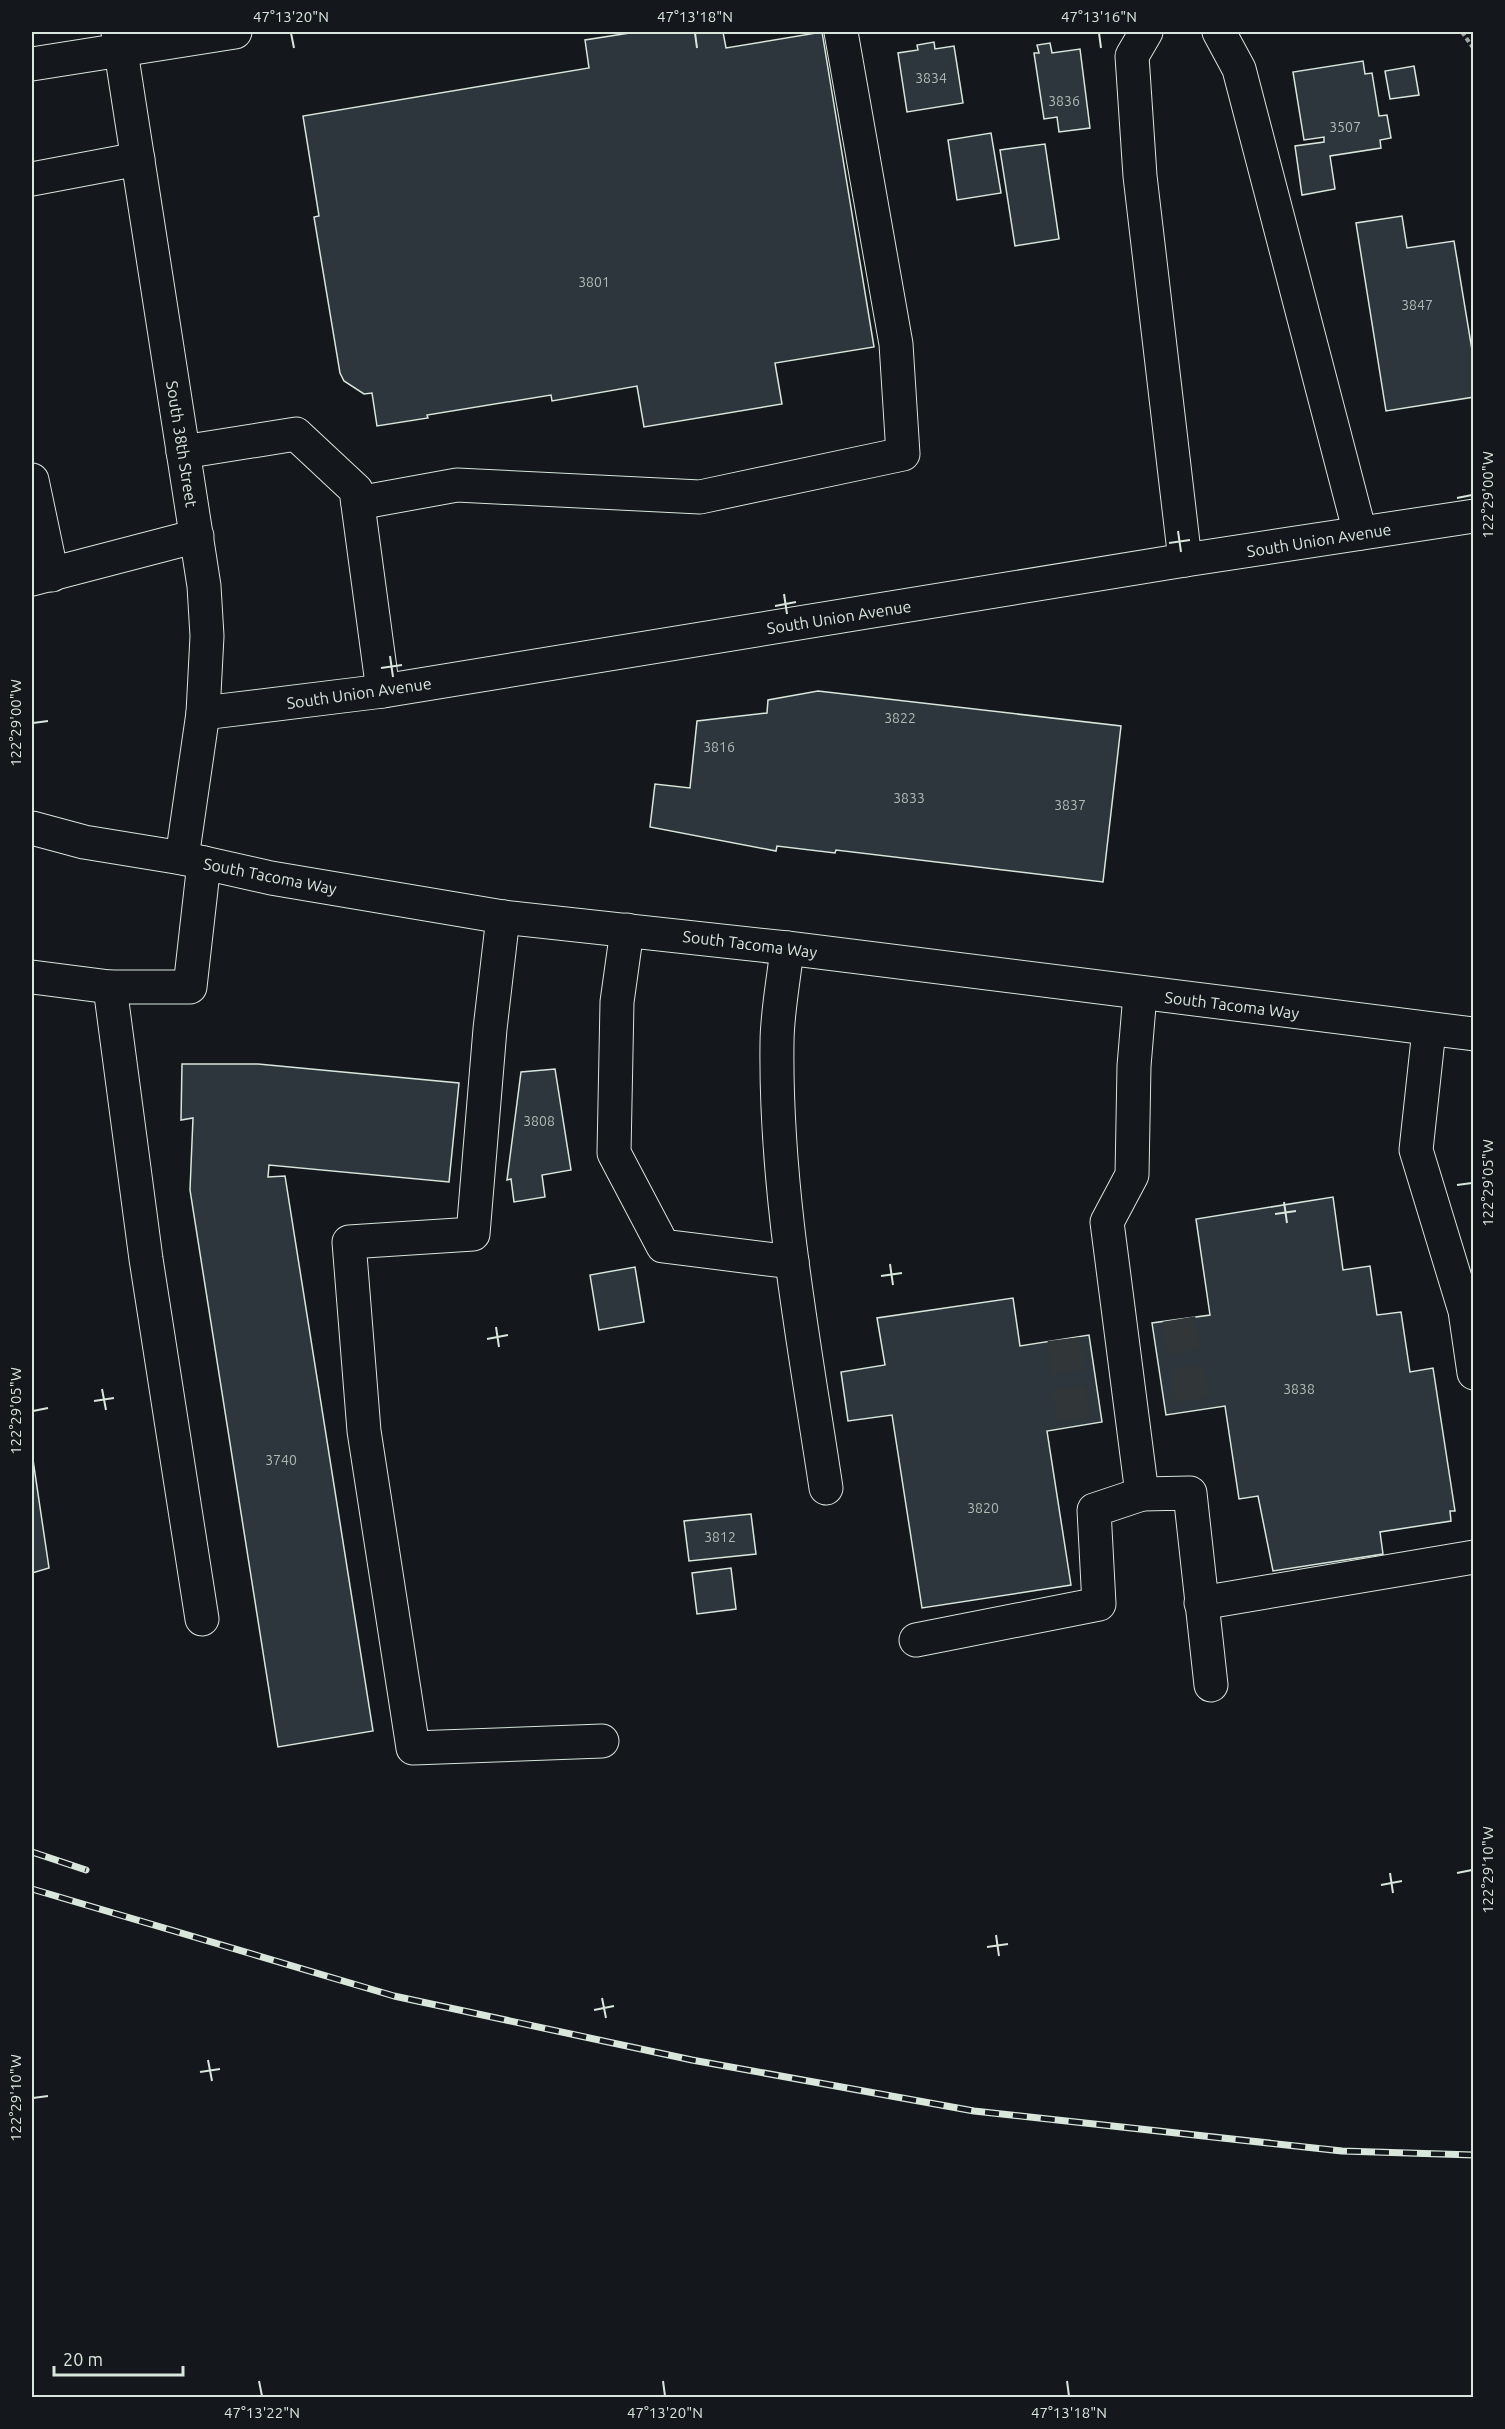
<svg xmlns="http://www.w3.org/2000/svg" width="1505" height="2429" font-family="Ubuntu,sans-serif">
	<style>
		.building { fill: #2c363c; stroke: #d8e6dc; stroke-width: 1.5 }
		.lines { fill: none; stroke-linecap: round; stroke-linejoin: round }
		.minor-tunnel { stroke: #313739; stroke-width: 33; stroke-dasharray: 33 16; stroke-linecap: butt }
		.minor-casing { stroke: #d8e6dc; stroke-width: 35 }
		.major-casing { stroke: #d8e6dc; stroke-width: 35 }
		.path { stroke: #9da8a2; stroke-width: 4; stroke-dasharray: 4.5 3; stroke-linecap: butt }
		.minor { stroke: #14181c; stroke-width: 33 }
		.major { stroke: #14181c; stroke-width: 33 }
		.rail-casing { stroke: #d8e6dc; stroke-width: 7 }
		.rail { stroke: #14181c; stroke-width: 4.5; stroke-dasharray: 14; stroke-linecap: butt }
		.ticks { fill: none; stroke: #d8e6dc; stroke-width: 2 }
		.labels { text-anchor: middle; stroke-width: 4.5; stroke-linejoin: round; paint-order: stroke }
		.number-label { font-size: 14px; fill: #adbab4 }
		.street-label { font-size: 16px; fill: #d8e6dc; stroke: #14181c }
		.neatline { fill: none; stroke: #d8e6dc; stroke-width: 2 }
		.ticks-label { font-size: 15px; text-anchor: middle; fill: #d8e6dc }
	</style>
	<rect width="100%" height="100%" fill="#14181c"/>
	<g class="building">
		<polygon points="636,32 723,32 726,48 822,32 874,347 775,363 782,404 644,427 637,386 552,401 551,395 427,415 428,418 377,426 372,393 364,394 344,381 340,373 314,217 319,216 303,116 589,68 585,40"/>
		<polygon points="934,42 935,49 954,46 963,103 907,112 898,53 918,50 917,45"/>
		<polygon points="1050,43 1052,53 1080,49 1090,128 1059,132 1057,117 1044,119 1034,53 1039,53 1037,45"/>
		<polygon points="1363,61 1365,74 1372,73 1379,116 1387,115 1391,138 1380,140 1381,148 1330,156 1335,189 1302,195 1295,146 1324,142 1324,137 1304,140 1293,72"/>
		<polygon points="1414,66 1419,95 1390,99 1385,71"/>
		<polygon points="991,133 1001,193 957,200 948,140"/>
		<polygon points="1045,144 1059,239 1015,246 1000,150"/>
		<polygon points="1402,216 1407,248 1454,241 1474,362 1474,397 1386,411 1356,223"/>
		<polygon points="818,691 1121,726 1103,882 836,850 835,853 777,846 776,851 650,827 655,784 690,788 697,721 767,713 768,700"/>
		<polygon points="182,1064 258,1064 459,1083 449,1182 269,1165 268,1177 285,1176 373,1731 278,1747 190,1190 193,1118 181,1120"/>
		<polygon points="555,1069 571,1170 542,1175 545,1197 514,1202 511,1179 507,1180 521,1072"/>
		<polygon points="1333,1197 1343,1270 1370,1266 1377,1315 1401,1312 1410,1372 1433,1368 1455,1511 1450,1511 1451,1521 1380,1532 1383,1554 1273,1571 1258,1496 1239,1499 1225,1406 1166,1415 1152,1323 1210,1315 1196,1219"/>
		<polygon points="635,1267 644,1322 599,1330 590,1275"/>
		<polygon points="1013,1298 1020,1346 1089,1335 1102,1422 1047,1431 1071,1585 922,1608 892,1415 848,1421 841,1372 885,1365 877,1318"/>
		<polygon points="32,1453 49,1568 32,1573"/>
		<polygon points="751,1514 756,1554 689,1561 684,1521"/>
		<polygon points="731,1568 736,1609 697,1614 692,1573"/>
	</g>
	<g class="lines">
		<g class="minor-tunnel">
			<polyline points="1179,1319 1194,1411"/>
			<polyline points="1064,1339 1074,1426"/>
		</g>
		<g class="minor-casing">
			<g id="minor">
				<polyline points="118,32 204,586 207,636 203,713 182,858"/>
				<polyline points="1146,32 1132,56 1140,176 1185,560"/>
				<polyline points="1219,32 1239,69 1360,533"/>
				<polyline points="32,64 235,32"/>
				<polyline points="32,179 138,159"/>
				<polyline points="183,452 296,434 356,490 383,691"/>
				<polyline points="32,480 52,575"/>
				<polyline points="358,503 457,485 700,497 903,454 896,344 841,32"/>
				<polyline points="32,579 197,536"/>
				<polyline points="203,713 383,691 1185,560 1474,516"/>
				<polyline points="503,917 490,1029 473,1234 349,1242 364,1431 413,1748 602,1741"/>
				<polyline points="627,930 617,1002 614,1153 663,1246 792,1262"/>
				<path d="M 787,948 C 784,979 777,1012 777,1043 C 775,1192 804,1341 826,1488"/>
				<polyline points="32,977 110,987 190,987 204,863"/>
				<polyline points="110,987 146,1259 202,1619"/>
				<polyline points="1140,994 1134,1066 1132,1175 1107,1222 1142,1494 1190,1493 1211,1685"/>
				<polyline points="1429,1030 1416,1150 1465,1311 1474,1373"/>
				<polyline points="1201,1603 1474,1557"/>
				<polyline points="916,1640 1099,1604 1094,1510 1142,1494"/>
			</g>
		</g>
		<g class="major-casing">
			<polyline id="major" points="32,828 84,842 182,858 271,878 503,917 787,948 1474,1034"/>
		</g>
		<polyline class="path" points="1462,32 1474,49"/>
		<use href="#minor" class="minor"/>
		<use href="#major" class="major"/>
		<g class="rail-casing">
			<g id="rail">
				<polyline points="32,1852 86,1870"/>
				<polyline points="32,1889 394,1996 692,2060 974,2111 1342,2151 1474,2155"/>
			</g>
		</g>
		<use href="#rail" class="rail"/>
	</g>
	<path class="ticks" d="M 291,33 L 294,48M 695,33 L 697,48M 1099,33 L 1101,48M 1457,498 L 1472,495M 1178,531 L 1181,552M 1169,543 L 1190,540M 784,594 L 787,614M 775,606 L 796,602M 390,656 L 393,677M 381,668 L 402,665M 33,723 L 48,721M 1457,1185 L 1472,1183M 1284,1202 L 1287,1223M 1275,1214 L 1296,1211M 890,1264 L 893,1285M 881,1276 L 902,1273M 496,1327 L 499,1347M 487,1339 L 508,1335M 102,1389 L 106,1410M 94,1401 L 114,1398M 33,1411 L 48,1408M 1390,1873 L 1393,1893M 1457,1873 L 1472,1870M 1381,1885 L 1402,1881M 996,1935 L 999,1956M 987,1947 L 1008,1944M 602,1998 L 606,2018M 594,2010 L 614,2006M 208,2060 L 212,2081M 200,2072 L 220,2069M 33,2098 L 48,2096M 259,2381 L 262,2396M 663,2381 L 665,2396M 1067,2381 L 1069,2396"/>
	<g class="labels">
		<g class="number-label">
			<text x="931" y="83">3834</text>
			<text x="1064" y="106">3836</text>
			<text x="1345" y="132">3507</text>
			<text x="594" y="287">3801</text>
			<text x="1417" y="310">3847</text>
			<text x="900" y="723">3822</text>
			<text x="719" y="752">3816</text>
			<text x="909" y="803">3833</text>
			<text x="1070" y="810">3837</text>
			<text x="539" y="1126">3808</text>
			<text x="1299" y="1394">3838</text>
			<text x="281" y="1465">3740</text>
			<text x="983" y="1513">3820</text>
			<text x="720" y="1542">3812</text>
		</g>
		<g class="street-label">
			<text transform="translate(182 444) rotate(81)" y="6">South 38th Street</text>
			<text transform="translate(1319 540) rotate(-9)" y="6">South Union Avenue</text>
			<text transform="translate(839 617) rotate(-9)" y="6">South Union Avenue</text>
			<text transform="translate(359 693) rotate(-8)" y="6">South Union Avenue</text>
			<text transform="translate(270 876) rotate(11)" y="6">South Tacoma Way</text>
			<text transform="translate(750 944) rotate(7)" y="6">South Tacoma Way</text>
			<text transform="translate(1232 1005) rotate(7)" y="6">South Tacoma Way</text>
		</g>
	</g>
	<rect width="1505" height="2429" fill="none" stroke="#14181c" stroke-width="66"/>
	<path d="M54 2366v9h129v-9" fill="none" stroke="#d8e6dc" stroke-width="3"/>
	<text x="63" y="2366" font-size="18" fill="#d8e6dc" stroke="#14181c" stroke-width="4.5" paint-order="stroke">20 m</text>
	<rect x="33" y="33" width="1439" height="2363" class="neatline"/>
	<g class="ticks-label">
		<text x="291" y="22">47°13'20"N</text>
		<text x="695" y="22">47°13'18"N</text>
		<text x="1099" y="22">47°13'16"N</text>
		<text transform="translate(1488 495) rotate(-90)" y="5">122°29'00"W</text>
		<text transform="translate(16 723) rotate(-90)" y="5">122°29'00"W</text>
		<text transform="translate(1488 1183) rotate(-90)" y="5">122°29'05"W</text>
		<text transform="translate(16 1411) rotate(-90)" y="5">122°29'05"W</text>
		<text transform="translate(1488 1870) rotate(-90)" y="5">122°29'10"W</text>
		<text transform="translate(16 2098) rotate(-90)" y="5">122°29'10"W</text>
		<text x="262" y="2418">47°13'22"N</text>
		<text x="665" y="2418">47°13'20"N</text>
		<text x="1069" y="2418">47°13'18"N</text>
	</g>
</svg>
